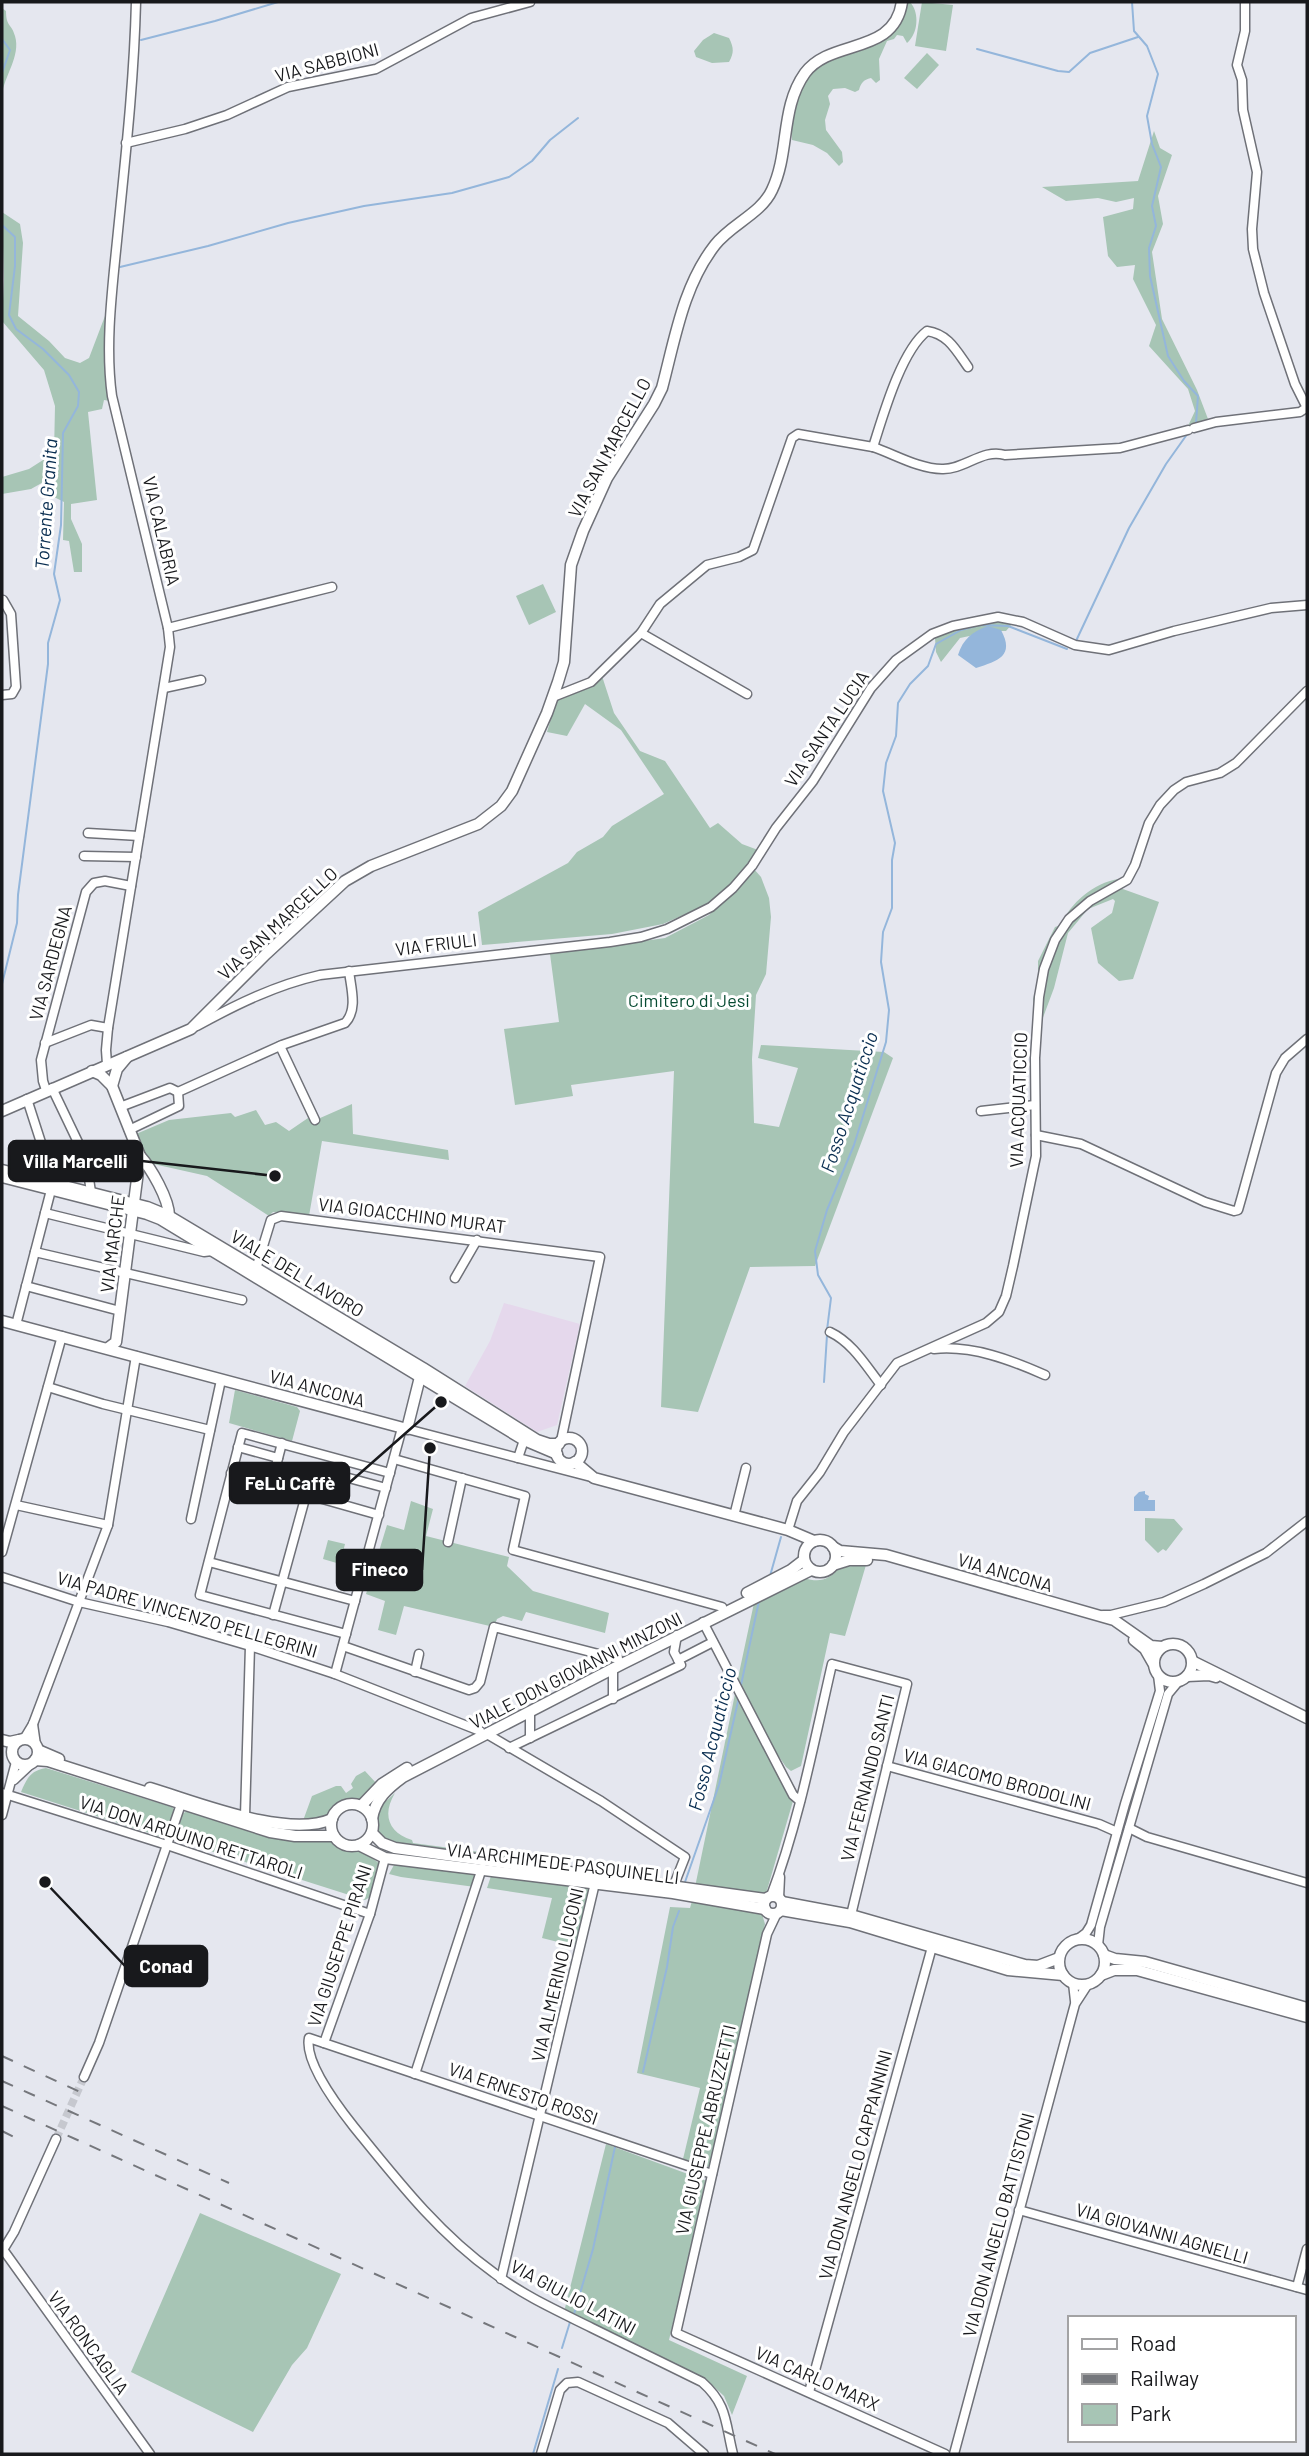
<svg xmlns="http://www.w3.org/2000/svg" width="1309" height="2456" font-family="Barlow,sans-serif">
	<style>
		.education { fill: #e5d8ec }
		.green { fill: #a7c5b5 }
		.water { fill: #94b6db }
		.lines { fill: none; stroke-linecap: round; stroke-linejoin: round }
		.stream { stroke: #94b6db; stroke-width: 2 }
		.minor-tunnel { stroke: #c6c8cf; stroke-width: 8; stroke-dasharray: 8 4; stroke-linecap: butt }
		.minor-casing { stroke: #6f7178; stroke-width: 11 }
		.major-casing { stroke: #6f7178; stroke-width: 13 }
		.minor { stroke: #fff; stroke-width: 8 }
		.major { stroke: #fff; stroke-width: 10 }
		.rail { stroke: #75777c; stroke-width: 2; stroke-dasharray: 12 12; stroke-linecap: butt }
		.labels { text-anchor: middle; stroke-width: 6; stroke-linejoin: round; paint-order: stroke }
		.street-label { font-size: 18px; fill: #18191c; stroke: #fff }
		.park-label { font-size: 18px; fill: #074b32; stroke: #fff }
		.water-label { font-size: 19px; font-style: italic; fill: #082d50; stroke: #fff }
		.leader { fill: none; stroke: #18191c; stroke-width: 2.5 }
		.callout-dot { fill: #18191c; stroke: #fff; stroke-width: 2.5 }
		.callout { fill: #18191c; stroke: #18191c; stroke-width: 2.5 }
		.callout-label { font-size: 19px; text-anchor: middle; font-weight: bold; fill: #fff }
	</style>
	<rect width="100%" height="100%" fill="#e5e7ef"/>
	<polygon class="education" points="504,1303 580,1324 557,1425 537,1432 465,1386 490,1341"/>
	<g class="green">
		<path d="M 906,2 L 910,2 C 920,13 918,34 907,43 L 903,36 L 897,35 L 894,39 L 887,41 L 879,59 L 880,80 L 876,83 L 871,78 C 863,80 861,83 859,90 L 855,92 L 845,88 L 833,89 L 828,96 L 830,104 L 825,120 L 826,130 L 842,152 L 843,162 L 839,166 L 827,153 L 813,145 L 792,140 L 791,117 L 804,78 L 816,64 L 875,42 Z"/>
		<polygon points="922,2 953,5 946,51 915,46"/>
		<path d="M 2,8 L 6,11 C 6,27 12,24 15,36 C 21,56 4,76 2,95 Z"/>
		<path d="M 714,33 L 729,38 C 734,48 734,53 729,62 L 712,63 L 696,57 L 694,51 L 703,40 Z"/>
		<polygon points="927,53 939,65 917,89 904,78"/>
		<polygon points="1154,131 1160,148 1172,155 1158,196 1163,224 1152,252 1162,319 1197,390 1208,419 1188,426 1195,411 1188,389 1149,346 1156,325 1133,279 1135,265 1117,267 1108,256 1103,217 1133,209 1134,198 1116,202 1098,198 1066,201 1042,187 1138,181"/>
		<polygon points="2,212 20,224 23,243 18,316 49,341 65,358 80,363 89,358 105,316 110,315 110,401 104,400 102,409 88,412 97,500 71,504 71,519 82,544 82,572 74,572 69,541 63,540 64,502 54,497 56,475 31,489 2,494 2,477 29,469 54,453 55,406 44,370 2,321 4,280"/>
		<polygon points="543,584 556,612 529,625 516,596"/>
		<polygon points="1002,620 1012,624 1006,631 993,631 960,638 941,662 936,652 935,638 940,633"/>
		<polygon points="602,676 614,713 640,751 665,761 710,828 718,823 742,844 758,850 740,877 715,901 663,924 612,934 482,945 478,912 568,863 577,852 603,837 612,826 664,794 621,730 585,704 567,736 547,732 557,698"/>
		<polygon points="753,868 761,877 769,898 771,917 766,974 756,995 752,1059 754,1123 779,1127 798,1068 758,1058 761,1045 884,1052 893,1058 815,1266 750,1267 698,1412 661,1407 674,1071 571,1085 573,1096 515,1105 504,1029 559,1022 550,954 665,938 709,915"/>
		<path d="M 1118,879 L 1120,888 L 1159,902 L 1133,979 L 1119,981 L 1098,963 L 1091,928 L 1112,913 L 1115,901 L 1113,899 L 1088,909 L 1068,933 L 1054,988 L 1038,1031 L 1033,999 L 1038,984 L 1038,961 L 1055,927 L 1061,925 C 1070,903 1094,883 1118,879 Z"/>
		<polygon points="352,1104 353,1134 448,1150 449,1160 322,1141 309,1216 273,1212 269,1216 207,1176 149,1163 136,1134 169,1120 231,1113 235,1117 256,1110 265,1125 276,1122 289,1131 308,1118 311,1122"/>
		<polygon points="235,1390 297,1407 300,1411 292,1441 229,1423"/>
		<polygon points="411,1501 433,1509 426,1536 509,1557 507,1566 533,1591 609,1613 605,1633 526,1612 522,1621 503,1616 497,1619 494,1627 404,1606 396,1635 378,1630 385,1601 366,1594 387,1525 404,1530"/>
		<polygon points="1145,1518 1174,1519 1183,1529 1166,1551 1163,1549 1158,1553 1145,1540"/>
		<polygon points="328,1540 345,1544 340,1564 323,1559"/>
		<path d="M 866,1565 L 845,1636 L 830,1633 L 801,1766 L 791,1771 L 786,1767 L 769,1742 L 738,1678 L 754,1603 L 804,1578 C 820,1583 829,1580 840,1567 Z"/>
		<polygon points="735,1694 793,1801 765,1897 695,1887"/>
		<path d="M 46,1768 L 172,1807 L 175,1810 L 165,1838 L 21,1792 C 27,1778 30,1771 46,1768 Z"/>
		<path d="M 365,1771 L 377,1784 L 358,1803 C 344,1802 337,1807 331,1819 L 306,1822 L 304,1818 L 312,1796 L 336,1786 L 341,1786 L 346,1793 L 353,1788 L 351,1784 L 356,1776 Z"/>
		<path d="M 395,1793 C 382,1814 388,1833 412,1840 L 413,1843 L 556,1862 L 557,1857 L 559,1858 L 563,1864 L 562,1866 L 403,1848 L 385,1841 L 378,1834 L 377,1817 L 384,1803 Z"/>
		<path d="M 187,1811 L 274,1838 L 301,1842 L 333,1841 C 341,1851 351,1853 363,1851 L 380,1864 L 370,1897 L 365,1900 L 176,1840 L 175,1836 L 182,1814 Z"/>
		<polygon points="394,1865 478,1875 475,1887 401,1877 389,1874"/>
		<polygon points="491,1876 592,1889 574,1946 542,1938 552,1898 487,1888"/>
		<polygon points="692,1901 762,1914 765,1924 710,2167 683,2159 700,2088 637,2073 670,1907 690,1908"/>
		<polygon points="606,2144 707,2181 669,2340 747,2376 732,2415 724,2396 710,2383 564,2312"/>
		<polygon points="200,2213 341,2274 307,2348 292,2365 253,2432 131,2372"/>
	</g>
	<g class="water">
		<path d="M 988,626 L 1001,630 C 1015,656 998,661 976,668 L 958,655 C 963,639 972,632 988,626 Z"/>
		<polygon points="1145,1491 1145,1494 1149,1496 1148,1500 1155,1500 1155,1511 1134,1511 1134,1497 1139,1492"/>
	</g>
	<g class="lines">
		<g class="stream">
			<polyline points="1132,2 1134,31 1147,46 1158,74 1147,116 1152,144 1161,167 1152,206 1156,226 1149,248 1150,276 1168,356 1184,381 1198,396 1196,423"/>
			<polyline points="2,39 10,50 2,73"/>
			<polyline points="141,40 215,21 278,2"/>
			<polyline points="977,49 1058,71 1069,72 1090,53 1138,37"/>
			<polyline points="2,225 15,237 15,266 9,315 16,329 43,349 69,375 79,392 78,406 63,433 61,525 54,574 60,600 48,643 48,664 18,895 17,923 2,984"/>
			<polyline points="120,267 208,246 288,223 364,206 452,193 509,177 532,161 550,140 578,118"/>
			<polyline points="1076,641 1129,528 1166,464 1188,433"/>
			<polyline points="827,1330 831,1298 818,1275 815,1251 827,1210 854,1145 886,1042 889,1010 881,962 883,932 892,908 892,860 895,843 883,791 886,763 896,736 898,703 910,684 928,666 936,644 961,630 980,625 1008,626 1067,649"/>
			<polyline points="824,1382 827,1335"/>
			<polyline points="770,1576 781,1537"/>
			<polyline points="741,1685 759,1601"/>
			<polyline points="685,1882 719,1785 739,1697"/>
			<polyline points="643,2072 667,1967 673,1927 679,1911"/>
			<polyline points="574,2314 593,2249 615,2147"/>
			<polyline points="562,2348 570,2322"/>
			<polyline points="533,2454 558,2369"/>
		</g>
		<polyline class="minor-tunnel" points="56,2139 84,2077"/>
		<g class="minor-casing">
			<g id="minor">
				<polyline points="1245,2 1245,31 1237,65 1242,80 1243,110 1257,172 1252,229 1253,249 1264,293 1295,384 1307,408"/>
				<polyline points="126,143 185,129 227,115 288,87 376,69 471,18 530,2"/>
				<polyline points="1194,428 1216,422 1300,412 1306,408"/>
				<path d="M 873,447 C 894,454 919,469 942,469 C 964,470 983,448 1005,455 L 1120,448 L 1188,430"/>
				<polyline points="168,628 332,587"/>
				<path d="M 641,633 L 660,604 L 707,565 L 739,557 L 753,550 L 792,438 L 798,434 L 873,447 C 883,416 901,351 927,331 C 948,334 956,350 968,367"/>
				<polyline points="164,688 201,680"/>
				<polyline points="2,695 12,694 16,687 11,614 3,600"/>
				<polyline points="553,697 591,682 641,633 747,694"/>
				<polyline points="88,833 139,836"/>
				<polyline points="84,856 136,857"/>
				<path d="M 197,1026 C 237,1004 276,985 320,975 L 610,942 L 641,937 L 667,929 L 711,907 L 733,888 L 752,866 L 776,828 L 813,781 L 871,688 L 896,660 L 932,634 L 953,626 L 998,617 L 1023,622 L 1075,645 L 1109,650 L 1174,631 L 1271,608 L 1307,605"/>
				<polyline points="45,1043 91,1025 108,1028"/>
				<polyline points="280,1046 315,1120"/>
				<path d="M 107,1064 L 106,1050 L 108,1028 L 170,647 L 168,628 L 112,396 C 105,346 112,291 117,241 C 125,161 134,82 136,2"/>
				<polyline points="52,1088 86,1159 91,1192"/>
				<polyline points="46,1090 43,1081 41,1060 86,892 94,883 105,881 131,886"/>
				<polyline points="27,1099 54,1183"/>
				<polyline points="120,1107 170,1088 178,1092"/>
				<polyline points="981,1111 1035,1105"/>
				<path d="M 129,1130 L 179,1106 L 178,1092 L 282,1045 L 345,1023 C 358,1010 351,988 349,971"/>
				<polyline points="1036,1135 1081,1144 1205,1202 1234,1211 1238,1210 1242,1196 1276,1073 1285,1058 1307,1039"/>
				<polyline points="45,1213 204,1252 212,1251"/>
				<polyline points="35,1252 242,1300"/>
				<polyline points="256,1269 271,1220 281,1216 600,1257 561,1441"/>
				<polyline points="455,1278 477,1240"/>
				<polyline points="26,1286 120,1311"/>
				<polyline points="16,1325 51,1190"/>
				<path d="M 830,1332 C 853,1343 866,1366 881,1385"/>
				<path d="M 934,1349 C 972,1345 1011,1360 1045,1375"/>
				<polyline points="48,1387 103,1404 210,1430"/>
				<polyline points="407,1429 591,1477"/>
				<polyline points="238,1447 278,1458"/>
				<polyline points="518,1458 524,1440"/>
				<polyline points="394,1459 525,1496 513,1550 722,1607"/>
				<polyline points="231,1473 379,1515"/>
				<polyline points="345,1477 386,1488"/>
				<polyline points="271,1485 282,1443"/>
				<polyline points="16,1505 108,1525"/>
				<polyline points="734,1516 746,1468"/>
				<polyline points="191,1519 221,1380"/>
				<polyline points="788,1530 797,1501 820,1472 844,1432 897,1363 986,1323 999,1312 1006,1296 1013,1266 1036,1156 1035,1058 1039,997 1044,969 1055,940 1069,919 1090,901 1127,880 1135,865 1149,823 1160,805 1174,790 1186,782 1220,773 1236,763 1307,691"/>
				<polyline points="448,1542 462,1478"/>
				<polyline points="2,1552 62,1336"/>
				<polyline points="209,1562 355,1601"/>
				<polyline points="2,1577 79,1602 168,1622 250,1646 335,1674 480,1731"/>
				<polyline points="273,1615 306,1495"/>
				<polyline points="1103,1615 1111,1615 1164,1602 1204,1584 1266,1553 1307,1521"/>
				<polyline points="703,1622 793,1795 800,1801"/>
				<polyline points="346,1634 200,1595 242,1433 390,1473"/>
				<polyline points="343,1646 469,1690 475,1688 480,1682 494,1627 618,1659"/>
				<polyline points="678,1660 713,1642"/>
				<polyline points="613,1668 613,1699"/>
				<polyline points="415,1672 419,1654"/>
				<polyline points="335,1674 402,1428"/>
				<polyline points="530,1712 530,1738"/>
				<polyline points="33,1724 36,1745"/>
				<polyline points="487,1734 601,1801 685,1857 674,1885"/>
				<polyline points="24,1739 33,1724 108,1525 136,1356"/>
				<polyline points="509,1748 681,1665 674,1652 677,1635"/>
				<polyline points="887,1766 1099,1824 1117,1832"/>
				<polyline points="14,1780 31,1764"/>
				<polyline points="2,1793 167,1845 370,1914"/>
				<polyline points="2,1815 16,1762"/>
				<polyline points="245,1816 250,1646"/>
				<polyline points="1129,1828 1147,1837 1307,1883"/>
				<path d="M 771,1896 C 799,1822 814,1742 832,1664 L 907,1684 L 851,1915"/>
				<polyline points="779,1898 780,1877"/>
				<polyline points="777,1913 767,1934 676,2333 945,2454"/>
				<polyline points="1078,1939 1086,1933 1091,1925 1125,1804 1160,1691 1158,1675"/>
				<polyline points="1098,1945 1100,1927 1168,1694 1178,1682"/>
				<polyline points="1073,1983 1075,2001"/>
				<polyline points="324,2043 370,1914 385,1858"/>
				<polyline points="415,2074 482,1868"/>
				<polyline points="84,2077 99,2043 181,1804"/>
				<path d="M 712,2174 L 309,2038 C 304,2062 339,2108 354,2127 C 397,2180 438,2233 494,2273 C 524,2296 558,2311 592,2328 C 629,2346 665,2364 702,2382 C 728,2405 725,2423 733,2454"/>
				<polyline points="1019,2210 1307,2290"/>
				<polyline points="2,2248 150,2454"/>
				<polyline points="3,2250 14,2232 56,2139"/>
				<polyline points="501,2279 595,1883"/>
				<polyline points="1297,2287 1307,2249"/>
				<polyline points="809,2392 932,1947"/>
				<polyline points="541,2454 560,2390 567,2383 578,2382 668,2423 704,2454"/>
				<polyline points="954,2454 1075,2004 1088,1984"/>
			</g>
		</g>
		<g class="major-casing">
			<g id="major">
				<polyline points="92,1071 101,1075 112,1086 140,1156 116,1342 108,1348"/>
				<polyline points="112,1086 117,1069 127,1057"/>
				<path d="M 2,1111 L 191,1029 L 266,954 L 345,881 L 371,866 L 478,824 L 501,806 L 512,791 L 547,713 L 558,682 L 564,662 L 571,565 L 583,531 L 607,478 L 654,404 L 662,388 C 675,339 683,286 715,245 C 731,224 761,214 772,190 C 790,152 780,108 805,73 C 831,38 894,56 902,2"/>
				<path d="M 140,1156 C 151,1168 169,1199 169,1216"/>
				<polyline points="2,1170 147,1207 169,1216 423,1368 537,1440 549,1444 559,1444"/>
				<polyline points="2,1177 147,1214 160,1219 524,1440 557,1454"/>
				<polyline points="2,1321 407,1429 420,1377"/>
				<circle cx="569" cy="1451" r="13"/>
				<polyline points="575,1462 594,1478 788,1530 814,1541"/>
				<circle cx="820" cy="1556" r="16"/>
				<polyline points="833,1547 840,1551 886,1555 1114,1620 1151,1646 1162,1647"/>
				<polyline points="833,1565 849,1560 867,1560"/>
				<polyline points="747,1593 791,1570 804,1560"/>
				<polyline points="1134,1640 1145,1649 1153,1663"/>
				<circle cx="1173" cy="1663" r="19"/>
				<polyline points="1192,1661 1307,1718"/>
				<polyline points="1187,1676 1209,1675 1216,1677"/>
				<circle cx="25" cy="1752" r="13"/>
				<polyline points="2,1740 10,1742 19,1740"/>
				<polyline points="38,1750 59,1759"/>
				<polyline points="35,1760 48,1761 270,1832 295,1836 334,1836"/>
				<path d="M 150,1788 C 197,1802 287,1839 332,1819"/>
				<circle cx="352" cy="1825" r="21"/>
				<polyline points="361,1806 382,1784 407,1768"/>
				<path d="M 372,1819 C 375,1799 388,1788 403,1777 L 622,1664 L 811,1570"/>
				<polyline points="372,1833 382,1843 395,1848 766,1899"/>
				<polyline points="359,1845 385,1858 673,1893 765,1909"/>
				<circle cx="773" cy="1905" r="9"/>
				<polyline points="782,1902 851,1915 1025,1965 1038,1966 1059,1958"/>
				<polyline points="781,1910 850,1922 1008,1970 1063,1975"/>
				<circle cx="1082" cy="1962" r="23"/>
				<polyline points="1104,1955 1115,1959 1145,1962 1307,2008"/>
				<polyline points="1101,1975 1114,1970 1137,1970 1307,2017"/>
			</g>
		</g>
		<use href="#minor" class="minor"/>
		<use href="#major" class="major"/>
		<g class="rail">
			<polyline points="2,2056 80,2092"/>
			<polyline points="2,2081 229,2183"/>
			<polyline points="2,2106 775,2454"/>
			<polyline points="2,2131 16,2138"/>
		</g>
	</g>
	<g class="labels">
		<g class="street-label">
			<text transform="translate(327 63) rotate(-15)" y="6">VIA SABBIONI</text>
			<text transform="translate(610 448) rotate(-62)" y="6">VIA SAN MARCELLO</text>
			<text transform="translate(161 531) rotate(77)" y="6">VIA CALABRIA</text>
			<text transform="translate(827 729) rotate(-56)" y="6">VIA SANTA LUCIA</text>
			<text transform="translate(278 924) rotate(-43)" y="6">VIA SAN MARCELLO</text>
			<text transform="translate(436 945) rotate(-7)" y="6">VIA FRIULI</text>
			<text transform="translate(51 963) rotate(-75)" y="6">VIA SARDEGNA</text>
			<text transform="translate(1019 1100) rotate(-88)" y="6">VIA ACQUATICCIO</text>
			<text transform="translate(412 1216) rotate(7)" y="6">VIA GIOACCHINO MURAT</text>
			<text transform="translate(113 1244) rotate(-83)" y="6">VIA MARCHE</text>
			<text transform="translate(297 1274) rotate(31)" y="6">VIALE DEL LAVORO</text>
			<text transform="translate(317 1389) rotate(15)" y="6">VIA ANCONA</text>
			<text transform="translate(1005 1573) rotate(16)" y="6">VIA ANCONA</text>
			<text transform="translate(187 1615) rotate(16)" y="6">VIA PADRE VINCENZO PELLEGRINI</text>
			<text transform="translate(576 1671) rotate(-27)" y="6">VIALE DON GIOVANNI MINZONI</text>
			<text transform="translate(868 1778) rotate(-76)" y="6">VIA FERNANDO SANTI</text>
			<text transform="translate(997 1780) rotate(15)" y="6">VIA GIACOMO BRODOLINI</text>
			<text transform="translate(191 1838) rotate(18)" y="6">VIA DON ARDUINO RETTAROLI</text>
			<text transform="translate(563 1864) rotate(7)" y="6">VIA ARCHIMEDE PASQUINELLI</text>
			<text transform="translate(340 1946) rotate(-72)" y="6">VIA GIUSEPPE PIRANI</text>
			<text transform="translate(558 1975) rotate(-77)" y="6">VIA ALMERINO LUCONI</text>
			<text transform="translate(523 2094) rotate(19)" y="6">VIA ERNESTO ROSSI</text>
			<text transform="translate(706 2130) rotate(-77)" y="6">VIA GIUSEPPE ABRUZZETTI</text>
			<text transform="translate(856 2165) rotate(-75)" y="6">VIA DON ANGELO CAPPANNINI</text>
			<text transform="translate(999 2225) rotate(-75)" y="6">VIA DON ANGELO BATTISTONI</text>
			<text transform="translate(1162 2234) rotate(16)" y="6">VIA GIOVANNI AGNELLI</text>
			<text transform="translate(573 2298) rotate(28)" y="6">VIA GIULIO LATINI</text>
			<text transform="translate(88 2343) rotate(54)" y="6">VIA RONCAGLIA</text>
			<text transform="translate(817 2379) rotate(24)" y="6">VIA CARLO MARX</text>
		</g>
		<g class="park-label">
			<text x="689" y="1007">Cimitero di Jesi</text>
		</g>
		<g class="water-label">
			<text transform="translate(46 504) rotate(-86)" y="7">Torrente Granita</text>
			<text transform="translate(849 1102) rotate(-72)" y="7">Fosso Acquaticcio</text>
			<text transform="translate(712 1739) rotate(-76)" y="7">Fosso Acquaticcio</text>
		</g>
	</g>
	<path class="leader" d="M275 1176L142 1161M441 1402L349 1483M430 1448L422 1570M45 1882L125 1966"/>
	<g class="callout-dot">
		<circle cx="275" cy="1176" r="7"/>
		<circle cx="441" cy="1402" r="7"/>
		<circle cx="430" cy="1448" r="7"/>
		<circle cx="45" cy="1882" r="7"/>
	</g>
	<g class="callout">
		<rect x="9" y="1141" width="133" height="40" rx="7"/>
		<rect x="230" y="1463" width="119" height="40" rx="7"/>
		<rect x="337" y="1550" width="85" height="40" rx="7"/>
		<rect x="125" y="1946" width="82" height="40" rx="7"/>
	</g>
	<g class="callout-label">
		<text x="75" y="1168">Villa Marcelli</text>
		<text x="290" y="1490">FeLù Caffè</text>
		<text x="380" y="1576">Fineco</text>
		<text x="166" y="1973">Conad</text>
	</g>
	<rect width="1309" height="2456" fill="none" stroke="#18191c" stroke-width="7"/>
	<rect x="1068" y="2316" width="228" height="126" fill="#ffffff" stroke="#a3a3a4" stroke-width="2"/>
	<rect x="1082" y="2339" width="35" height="10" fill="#ffffff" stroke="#a3a3a4" stroke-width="2"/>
	<text x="1130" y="2351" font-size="21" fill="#18191c">Road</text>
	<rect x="1082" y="2374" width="35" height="10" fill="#75777c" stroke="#a3a3a4" stroke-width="2"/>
	<text x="1130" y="2386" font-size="21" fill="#18191c">Railway</text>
	<rect x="1082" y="2404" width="35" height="21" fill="#a7c5b5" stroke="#a3a3a4" stroke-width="2"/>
	<text x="1130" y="2421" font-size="21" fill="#18191c">Park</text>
</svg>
